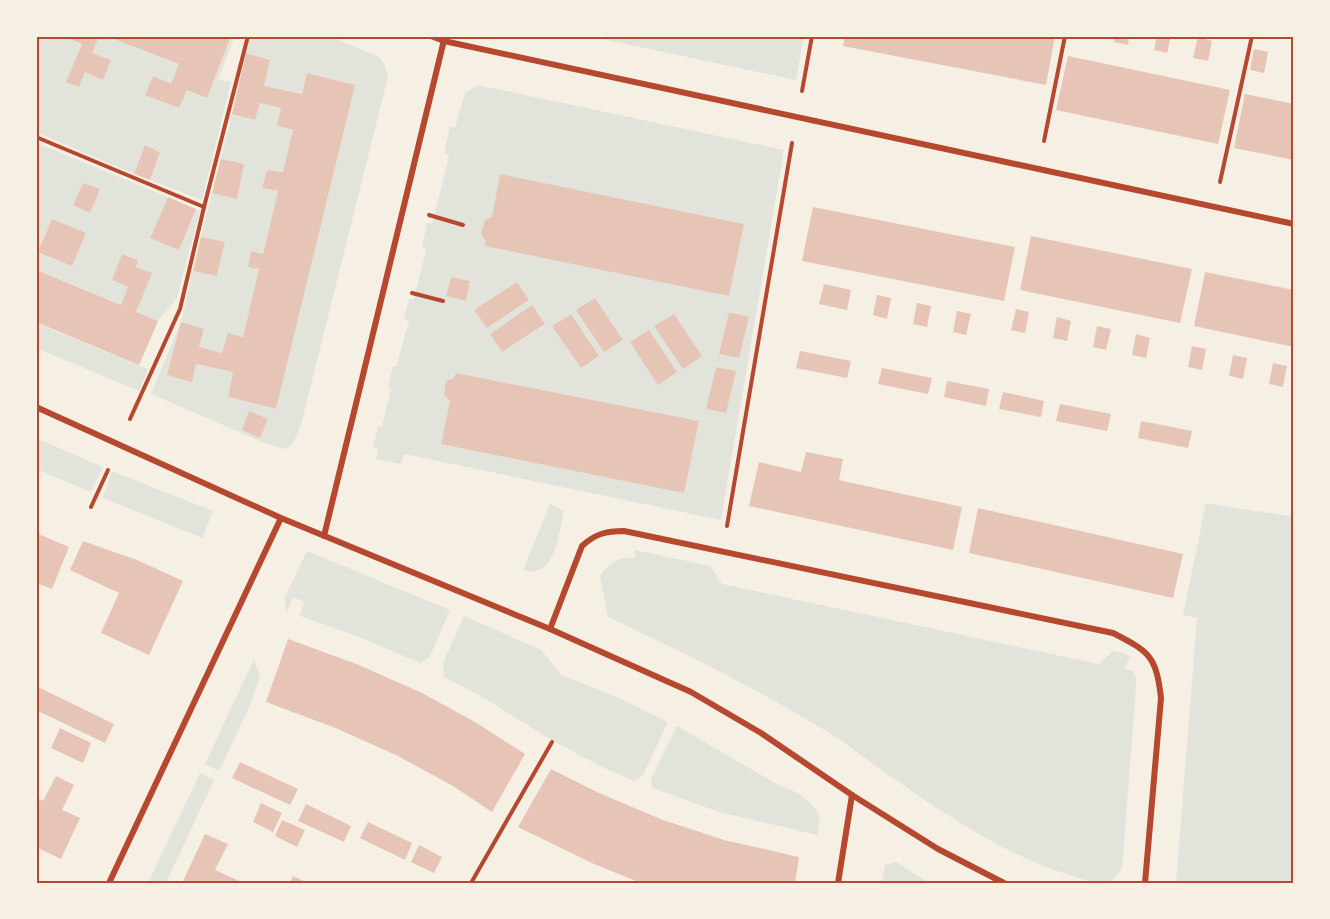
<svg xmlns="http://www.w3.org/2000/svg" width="1330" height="919" font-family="Barlow,sans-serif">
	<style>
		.green { fill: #e2e4dc; fill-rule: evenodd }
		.building { fill: #e6c5b7 }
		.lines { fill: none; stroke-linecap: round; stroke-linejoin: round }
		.path { stroke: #b5482f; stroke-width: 4 }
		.minor { stroke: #b5482f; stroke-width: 6 }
		.neatline { fill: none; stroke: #b5482f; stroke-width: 2 }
	</style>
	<rect width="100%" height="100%" fill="#f6efe4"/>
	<g class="green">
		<polygon points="36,36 60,36 82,44 67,82 78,87 85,72 103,79 111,61 92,53 99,36 106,36 179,64 171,84 153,77 146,95 179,108 187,90 207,98 231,36 235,36 218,80 231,82 202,200 150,180 160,152 146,145 134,174 36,132"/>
		<polygon points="250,36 329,36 379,57 385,65 388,77 301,425 293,443 286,449 267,444 151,394 181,322 193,271 217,276 225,243 201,237 232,114 255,120 260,103 281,108 277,126 293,130 283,172 267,170 262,188 278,191 263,254 251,251 248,267 259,269 243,337 228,333 222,353 199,347 204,329 181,323 167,375 191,381 196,364 233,372 228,397 275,409 355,85 307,73 302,94 264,86 270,60 246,53"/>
		<polygon points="588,36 804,36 796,80"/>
		<path d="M 478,85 L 784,150 L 721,520 L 404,454 L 401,464 L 376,459 L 378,448 L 373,447 L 378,427 L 382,427 L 391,388 L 388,387 L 393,366 L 396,367 L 409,321 L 404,319 L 409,299 L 414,299 L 426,249 L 422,247 L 427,223 L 432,224 L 449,156 L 444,153 L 450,127 L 455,128 L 465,93 ZM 500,175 L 744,224 L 729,296 L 486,241 L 482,233 L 485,220 L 492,217 ZM 451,277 L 470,281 L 465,301 L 446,296 ZM 517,282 L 529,300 L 487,328 L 475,310 ZM 595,298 L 623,340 L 604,352 L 591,331 ZM 532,306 L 544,325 L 502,352 L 490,334 ZM 729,312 L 748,317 L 739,358 L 719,354 ZM 570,314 L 599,356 L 581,368 L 553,326 ZM 673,314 L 688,335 L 655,326 ZM 649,330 L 677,372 L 658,384 ZM 716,367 L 735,371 L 726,413 L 706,409 ZM 456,373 L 699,421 L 684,492 L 441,444 L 450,401 L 444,395 L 446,381 L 454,378 Z"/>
		<path d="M 39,144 L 168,197 L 150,237 L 196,209 L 200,211 L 177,298 L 158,321 L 136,312 L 151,273 L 136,267 L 138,260 L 123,254 L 112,280 L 128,287 L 121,305 L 36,270 L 36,152 ZM 83,183 L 99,189 L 89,212 L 73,205 ZM 52,219 L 85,233 L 38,252 Z"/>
		<polygon points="36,323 148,369 139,391 36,348"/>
		<polygon points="36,438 103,467 91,492 36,469"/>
		<polygon points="112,471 213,511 202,538 103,498"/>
		<polygon points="1206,503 1294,517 1294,883 1176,883 1197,618 1183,615"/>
		<path d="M 550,504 L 564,511 C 558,534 556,580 523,570 Z"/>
		<path d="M 635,550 L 710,566 L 722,584 L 1099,664 L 1113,651 L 1123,653 L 1131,657 L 1123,668 L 1133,671 L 1136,678 L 1136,688 L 1122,869 L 1110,883 C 1089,883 1069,875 1049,868 C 986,844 932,805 877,767 C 859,754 841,739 821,728 C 752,686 680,651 608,617 L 600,576 C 610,561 619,558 636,557 Z"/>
		<polygon points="307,551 450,610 429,658 420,663 357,636 300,616 304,602 293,597 287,612 284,599"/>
		<polygon points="464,616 541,650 562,675 617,697 668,722 643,775 634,781 602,767 550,739 479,695 444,677 443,663"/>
		<polygon points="254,659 260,677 249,708 219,771 205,764"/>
		<path d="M 677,726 L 782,787 C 793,788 816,804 819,816 C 820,822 818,829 817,835 L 719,812 L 652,788 L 651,779 Z"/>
		<polygon points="200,773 214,780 166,883 148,883"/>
		<polygon points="896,862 929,883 882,883 885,865"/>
	</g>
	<g class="building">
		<polygon points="61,36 99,36 92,53 111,60 103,80 85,72 79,87 66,82 82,44"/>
		<polygon points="106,36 231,36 207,98 187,90 179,108 145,95 153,76 171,84 179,64"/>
		<polygon points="845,36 1055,36 1046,85 843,46"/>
		<polygon points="1115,36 1129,36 1128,45 1114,42"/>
		<polygon points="1157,36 1171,36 1167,53 1154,50"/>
		<polygon points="1198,37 1212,41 1208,61 1193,58"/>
		<polygon points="1254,49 1268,52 1264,73 1250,70"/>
		<polygon points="246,53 270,60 264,86 302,94 307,73 355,85 276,409 228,397 233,372 196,364 192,382 167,375 181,322 204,329 199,347 222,353 228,333 243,337 259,269 248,267 251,251 263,254 278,191 262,188 267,170 283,172 293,130 277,126 281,108 260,103 255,120 232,114"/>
		<polygon points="1068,56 1230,90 1218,144 1056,110"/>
		<polygon points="1245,94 1294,104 1294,160 1234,148"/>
		<polygon points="145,145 160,152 150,180 134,174"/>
		<polygon points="221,159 244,164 237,199 212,193"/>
		<polygon points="500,174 744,224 729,296 485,246 486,241 481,234 485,220 492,217"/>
		<polygon points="83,183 100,189 90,213 73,205"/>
		<polygon points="168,197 196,209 179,250 150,238"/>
		<polygon points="813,207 1015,247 1004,301 802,261"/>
		<polygon points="52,219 86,233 72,266 38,252"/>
		<polygon points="1031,236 1192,269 1180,323 1020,290"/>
		<polygon points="201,237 225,242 217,276 193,271"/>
		<polygon points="122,254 138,260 136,267 152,273 136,312 158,321 139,365 36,322 36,270 121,305 128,287 112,280"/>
		<polygon points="1205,272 1294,290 1294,347 1194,326"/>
		<polygon points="451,277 470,281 466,301 446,296"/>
		<polygon points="517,282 529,300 487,328 474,310"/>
		<polygon points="824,284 851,290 847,310 819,304"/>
		<polygon points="877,295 891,298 887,319 873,315"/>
		<polygon points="595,298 623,340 604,352 576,310"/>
		<polygon points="917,303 931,306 927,327 913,324"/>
		<polygon points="532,305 545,324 502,352 490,334"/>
		<polygon points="1016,309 1029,312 1025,333 1011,330"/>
		<polygon points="957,311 971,314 966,335 953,332"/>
		<polygon points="729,312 749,317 739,358 719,354"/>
		<polygon points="571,314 599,356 581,368 552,326"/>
		<polygon points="674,314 702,356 683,369 654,326"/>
		<polygon points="1057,317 1071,321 1067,341 1053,338"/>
		<polygon points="1097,326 1111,329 1106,350 1093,347"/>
		<polygon points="649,330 677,372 658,385 630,342"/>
		<polygon points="1136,334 1150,338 1146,358 1132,355"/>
		<polygon points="1192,346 1206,349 1202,370 1188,367"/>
		<polygon points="800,351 851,361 847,378 796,368"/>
		<polygon points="1233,355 1247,358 1243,379 1229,376"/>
		<polygon points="1273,363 1287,366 1283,387 1269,384"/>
		<polygon points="716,367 736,371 726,413 706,409"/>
		<polygon points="882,368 932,378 928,394 878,384"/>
		<polygon points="456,373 699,421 684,493 441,444 450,401 444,395 446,381 454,378"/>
		<polygon points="947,381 989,389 986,406 944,397"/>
		<polygon points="1003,392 1044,401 1041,417 999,409"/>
		<polygon points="1060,404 1111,414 1107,431 1056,421"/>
		<polygon points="249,411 268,419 260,438 242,430"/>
		<polygon points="1141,421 1192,431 1188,448 1138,438"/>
		<polygon points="806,452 843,459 839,480 962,507 953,550 749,506 759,462 801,472"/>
		<polygon points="978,508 1183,554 1173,598 969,553"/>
		<polygon points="36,533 69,547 52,589 36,583"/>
		<polygon points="83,541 137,560 183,581 149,655 101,633 119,593 70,570"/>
		<polygon points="288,639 359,665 422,693 475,722 525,754 492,812 453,786 396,755 333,727 266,702"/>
		<polygon points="36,686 114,724 105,743 36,710"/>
		<polygon points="60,728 91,743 83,763 51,748"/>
		<polygon points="240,762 298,789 290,805 232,778"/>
		<polygon points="551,769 599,793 663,820 724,840 799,857 795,883 641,883 594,864 518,827"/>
		<polygon points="56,776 74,785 62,810 80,818 61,859 36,847 36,797 43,801"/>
		<polygon points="261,803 282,813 273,832 253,822"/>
		<polygon points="306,804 351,826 344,842 298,821"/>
		<polygon points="282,820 305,830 297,847 275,836"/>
		<polygon points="368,822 412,843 405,860 360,838"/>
		<polygon points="205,834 228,844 215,870 244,883 188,883 183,881"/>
		<polygon points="419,845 442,857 434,873 411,862"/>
		<polygon points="293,876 308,883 290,883"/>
	</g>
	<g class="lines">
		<g class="path">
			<polyline points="802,91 812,36"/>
			<polyline points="36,137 204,207 180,309 130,419"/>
			<polyline points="1044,141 1065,36"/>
			<polyline points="1220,182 1252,36"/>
			<polyline points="204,207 248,36"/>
			<polyline points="429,215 463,225"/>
			<polyline points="412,293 443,301"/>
			<polyline points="91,507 108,470"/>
			<polyline points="727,526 792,143"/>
			<polyline points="471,883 552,742"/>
		</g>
		<g class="minor">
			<polyline points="431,36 444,41 1294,224"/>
			<polyline points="36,407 281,518 550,629 691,692 761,733 852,795 938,849 1004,883"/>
			<polyline points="324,536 445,36"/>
			<path d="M 550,629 L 582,546 C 595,534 606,531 624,531 L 1113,633 C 1150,652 1156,656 1161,698 L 1145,883"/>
			<polyline points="109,883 281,518"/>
			<polyline points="838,883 852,795"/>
		</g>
	</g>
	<rect width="1330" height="919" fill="none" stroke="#f6efe4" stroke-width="75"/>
	<rect x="38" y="38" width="1254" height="844" class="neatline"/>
</svg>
